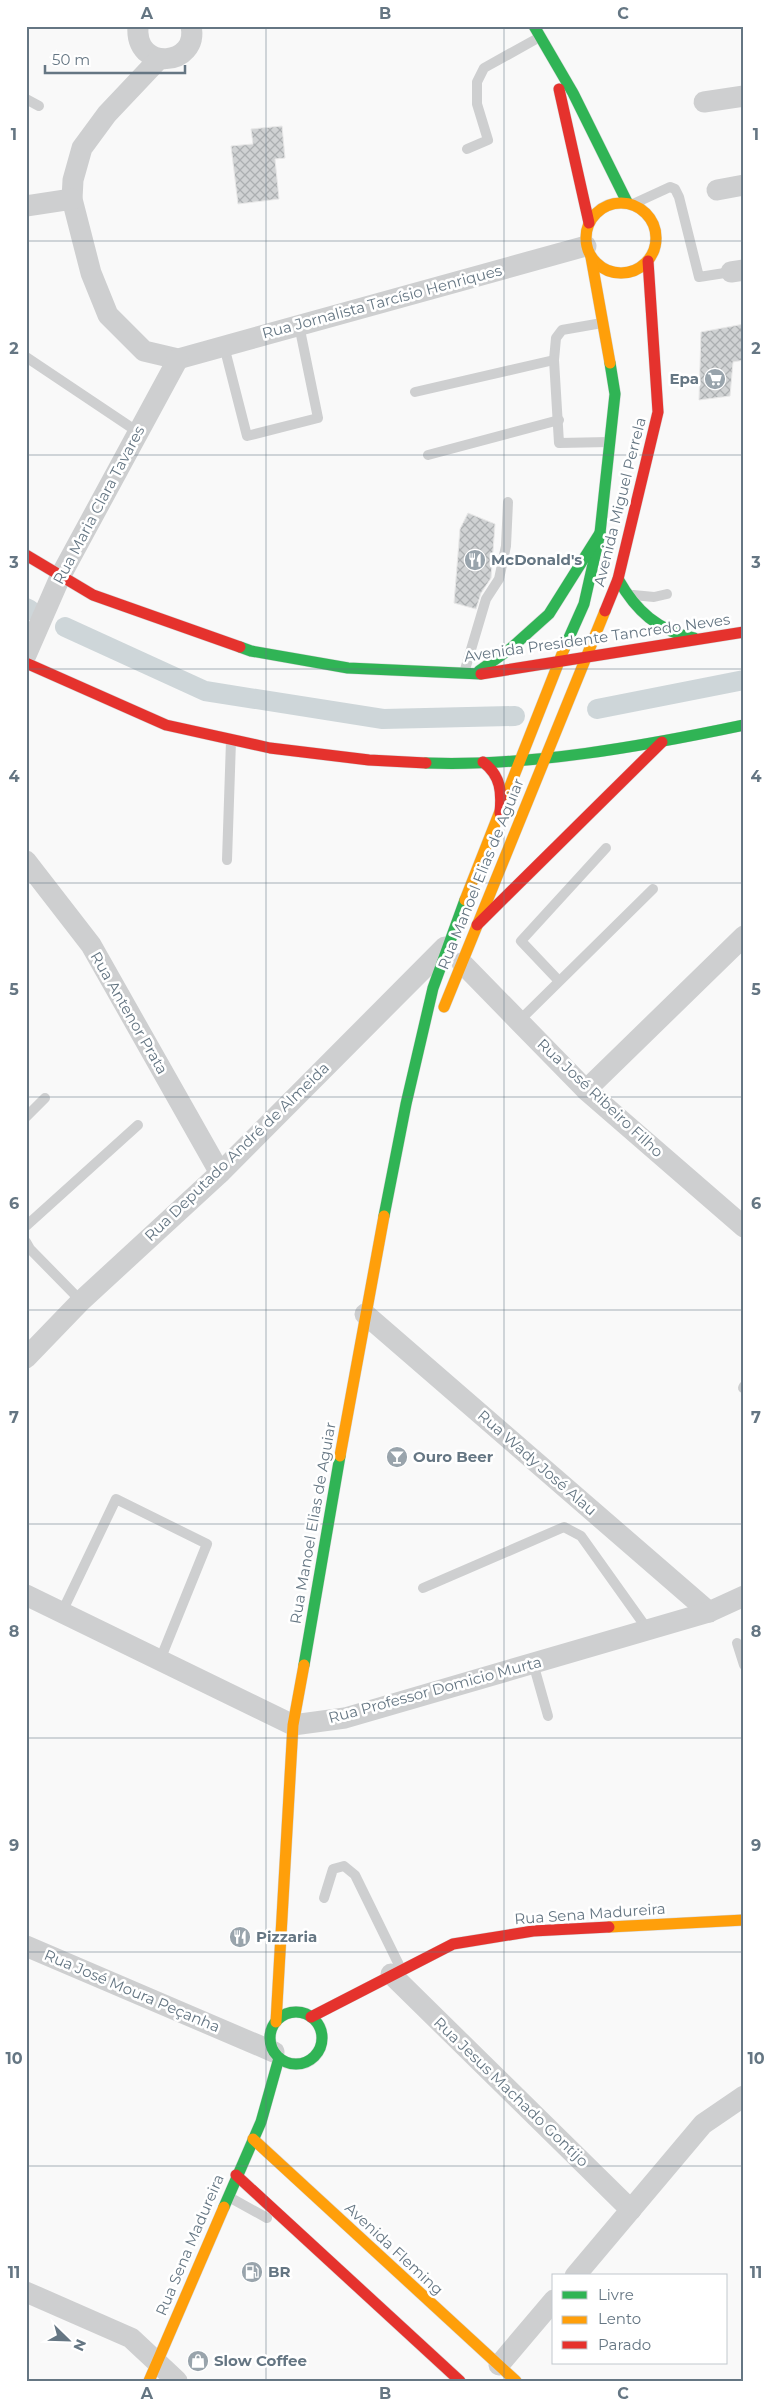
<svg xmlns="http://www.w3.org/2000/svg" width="770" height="2407" font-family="Montserrat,sans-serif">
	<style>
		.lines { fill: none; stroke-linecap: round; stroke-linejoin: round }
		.canal { stroke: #ced6d9; stroke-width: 20 }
		.building { fill: url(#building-cross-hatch); stroke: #e8e8e8 }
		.fast-casing { stroke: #d5d6d7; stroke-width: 12 }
		.slow-casing { stroke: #d5d6d7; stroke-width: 12 }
		.jam-casing { stroke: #d5d6d7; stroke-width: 12 }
		.lane { stroke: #cecfd0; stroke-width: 10 }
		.street { stroke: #cecfd0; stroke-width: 21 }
		.fast { stroke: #30b455; stroke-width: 11 }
		.slow { stroke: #ff9f0a; stroke-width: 11 }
		.jam { stroke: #e5322d; stroke-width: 11 }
		.grid { fill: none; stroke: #657683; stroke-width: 1; stroke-opacity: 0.55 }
		.labels { text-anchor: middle; stroke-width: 5; stroke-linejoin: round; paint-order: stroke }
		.street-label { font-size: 15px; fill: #657683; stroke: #fff }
		.poi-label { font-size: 15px; font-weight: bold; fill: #657683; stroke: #fff; text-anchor: start }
		.neatline { fill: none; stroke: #657683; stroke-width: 2 }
		.grid-label { font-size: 16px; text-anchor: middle; font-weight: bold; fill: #657683 }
	</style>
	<defs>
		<pattern id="building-cross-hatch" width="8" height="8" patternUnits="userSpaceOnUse" patternTransform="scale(1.25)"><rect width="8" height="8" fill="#d0d2d3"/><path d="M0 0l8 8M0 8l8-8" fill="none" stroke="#acafb1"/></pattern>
	</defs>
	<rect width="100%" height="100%" fill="#f9f9f9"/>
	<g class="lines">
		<g class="canal">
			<polyline points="26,608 30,610"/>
			<polyline points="65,627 205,691 383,719 515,716"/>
			<polyline points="597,709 744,680"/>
		</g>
	</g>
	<g class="building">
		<polygon points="282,126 285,158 275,159 279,199 238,204 231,146 253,144 251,129"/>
		<polygon points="744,324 744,360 733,362 730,396 699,400 701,332"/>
		<polygon points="468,513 495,524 491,578 481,593 476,609 454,603 460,529"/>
	</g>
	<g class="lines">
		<g class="fast-casing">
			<g id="fast">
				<polyline points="534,26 573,93 627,202"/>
				<path d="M 618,579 C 636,611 658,631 694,638"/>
				<polyline points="240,647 251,651 348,668 481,674"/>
				<polyline points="564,649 584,604 600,533 615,394 610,363"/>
				<polyline points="479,671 510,649 549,614 600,533"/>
				<path d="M 426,763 C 528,767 644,746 744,725"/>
				<polyline points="384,1216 406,1104 433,988 465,900"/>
				<polyline points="304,1665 340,1456"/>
				<circle cx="296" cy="2038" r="26"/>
				<polyline points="224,2207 261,2122 279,2058"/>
			</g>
		</g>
		<g class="slow-casing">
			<g id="slow">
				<circle cx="621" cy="238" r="35"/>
				<polyline points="591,257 610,363"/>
				<polyline points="465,900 564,649"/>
				<polyline points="444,1007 605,611"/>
				<polyline points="340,1456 384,1216"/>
				<polyline points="609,1927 744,1920"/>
				<polyline points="276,2022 293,1725 304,1665"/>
				<polyline points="253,2139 516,2381"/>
				<polyline points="149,2381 224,2207"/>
			</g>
		</g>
		<g class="jam-casing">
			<g id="jam">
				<polyline points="559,89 589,223"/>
				<polyline points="26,555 93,595 240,647"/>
				<polyline points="605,611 618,579 658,412 648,261"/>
				<polyline points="26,663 166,725 270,748 369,760 426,763"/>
				<polyline points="481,674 744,632"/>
				<path d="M 483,762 C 501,776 502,792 500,813"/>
				<polyline points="477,925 662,742"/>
				<polyline points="311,2017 453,1944 533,1931 609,1927"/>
				<polyline points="236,2175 460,2381"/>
			</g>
		</g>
		<g class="lane">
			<polyline points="26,99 39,106"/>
			<polyline points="467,149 488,140 477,104 477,82 484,68 538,38"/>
			<polyline points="633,204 670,187 675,189 679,197 699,277 731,272"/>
			<polyline points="602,323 562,330 556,338 554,360 559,443 609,442"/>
			<polyline points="224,346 247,436 318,418 299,325"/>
			<polyline points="26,357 138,432"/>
			<polyline points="415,392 554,360"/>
			<polyline points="428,455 559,420"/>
			<polyline points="633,595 654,597 667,594"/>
			<polyline points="464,673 486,599 499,579 506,546 508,502"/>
			<polyline points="227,860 231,741"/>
			<polyline points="558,980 521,941 606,848"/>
			<polyline points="519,1021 653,889"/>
			<polyline points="26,1117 45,1098"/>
			<polyline points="26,1226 138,1125"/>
			<polyline points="26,1242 30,1249 81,1301"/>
			<polyline points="743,1388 744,1386"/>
			<polyline points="423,1588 564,1527 581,1536 648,1630"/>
			<polyline points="62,1612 116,1499 207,1544 160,1660"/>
			<polyline points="737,1643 744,1665"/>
			<polyline points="533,1663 548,1716"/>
			<polyline points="324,1898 333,1869 344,1866 355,1875 401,1969"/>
			<polyline points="229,2197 267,2218"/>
		</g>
		<g class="street">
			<path d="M 138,26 C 134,73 200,66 191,26"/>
			<polyline points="159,59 107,114 82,148 73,180 72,199 91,273 108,315 144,351 178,359 586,246"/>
			<polyline points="704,102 744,96"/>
			<polyline points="717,190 744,185"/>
			<polyline points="26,206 72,199"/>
			<polyline points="731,272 744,270"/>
			<polyline points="26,655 61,575 178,359"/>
			<polyline points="26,861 91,945 220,1173"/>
			<polyline points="462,963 586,1090 744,1227"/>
			<polyline points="586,1090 744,936"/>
			<polyline points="365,1314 709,1612"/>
			<polyline points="26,1358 81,1301 220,1173 445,947"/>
			<polyline points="26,1595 293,1725 345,1718 709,1612 744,1596"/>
			<polyline points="26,1946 274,2052"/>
			<polyline points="391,1974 631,2210"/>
			<polyline points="575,2276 703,2124 744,2096"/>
			<polyline points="26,2292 131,2338 177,2381"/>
			<polyline points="499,2365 554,2300"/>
		</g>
		<use href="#fast" class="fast"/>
		<use href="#slow" class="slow"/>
		<use href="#jam" class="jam"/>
	</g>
	<path class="grid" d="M 266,26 L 266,2381M 504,26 L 504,2381M 26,241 L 744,241M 26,455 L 744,455M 26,669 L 744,669M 26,883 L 744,883M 26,1097 L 744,1097M 26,1310 L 744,1310M 26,1524 L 744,1524M 26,1738 L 744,1738M 26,1952 L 744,1952M 26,2166 L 744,2166"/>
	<defs>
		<g id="supermarket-disc" transform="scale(1.125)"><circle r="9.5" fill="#99a4ac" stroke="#fff"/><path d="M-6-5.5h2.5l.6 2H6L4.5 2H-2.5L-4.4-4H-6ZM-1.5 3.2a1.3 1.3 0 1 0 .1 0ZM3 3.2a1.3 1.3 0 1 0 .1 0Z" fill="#fff"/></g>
		<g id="restaurant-disc" transform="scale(1.125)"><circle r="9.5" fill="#99a4ac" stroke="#fff"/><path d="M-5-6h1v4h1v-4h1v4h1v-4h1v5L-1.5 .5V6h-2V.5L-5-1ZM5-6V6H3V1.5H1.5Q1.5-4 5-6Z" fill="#fff"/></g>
		<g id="bar-disc" transform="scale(1.125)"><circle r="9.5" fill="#99a4ac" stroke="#fff"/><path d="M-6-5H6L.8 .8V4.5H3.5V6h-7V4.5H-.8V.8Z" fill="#fff"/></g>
		<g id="fuel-disc" transform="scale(1.125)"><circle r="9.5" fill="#99a4ac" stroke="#fff"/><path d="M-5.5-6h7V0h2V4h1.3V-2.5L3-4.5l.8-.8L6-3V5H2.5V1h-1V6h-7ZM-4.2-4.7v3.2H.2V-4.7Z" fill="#fff"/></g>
		<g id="shop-disc" transform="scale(1.125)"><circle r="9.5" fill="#99a4ac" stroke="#fff"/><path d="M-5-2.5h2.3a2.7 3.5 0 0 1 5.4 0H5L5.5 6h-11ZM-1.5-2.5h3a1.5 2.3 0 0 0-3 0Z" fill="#fff"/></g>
	</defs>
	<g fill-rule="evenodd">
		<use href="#supermarket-disc" x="715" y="379"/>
		<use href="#restaurant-disc" x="475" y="560"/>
		<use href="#bar-disc" x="397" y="1457"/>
		<use href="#restaurant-disc" x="240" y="1937"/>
		<use href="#fuel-disc" x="252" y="2272"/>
		<use href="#shop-disc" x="198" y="2361"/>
	</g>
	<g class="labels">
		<g class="street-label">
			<text transform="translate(382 302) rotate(-15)" y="5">Rua Jornalista Tarcísio Henriques</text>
			<text transform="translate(620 502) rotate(-76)" y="5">Avenida Miguel Perrela</text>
			<text transform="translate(99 505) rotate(-62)" y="5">Rua Maria Clara Tavares</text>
			<text transform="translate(597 638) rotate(-8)" y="5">Avenida Presidente Tancredo Neves</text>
			<text transform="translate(481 874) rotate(-68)" y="5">Rua Manoel Elias de Aguiar</text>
			<text transform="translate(129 1013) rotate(60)" y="5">Rua Antenor Prata</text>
			<text transform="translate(600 1098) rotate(43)" y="5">Rua José Ribeiro Filho</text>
			<text transform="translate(237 1152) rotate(-44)" y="5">Rua Deputado André de Almeida</text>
			<text transform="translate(537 1463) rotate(41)" y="5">Rua Wady José Alau</text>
			<text transform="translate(313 1523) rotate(-80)" y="5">Rua Manoel Elias de Aguiar</text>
			<text transform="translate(435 1690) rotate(-15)" y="5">Rua Professor Domicio Murta</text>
			<text transform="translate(590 1914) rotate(-4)" y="5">Rua Sena Madureira</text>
			<text transform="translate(132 1991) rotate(23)" y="5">Rua José Moura Peçanha</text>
			<text transform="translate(511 2092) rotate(44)" y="5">Rua Jesus Machado Gontijo</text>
			<text transform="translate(190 2245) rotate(-67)" y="5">Rua Sena Madureira</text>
			<text transform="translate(394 2249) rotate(43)" y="5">Avenida Fleming</text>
		</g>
		<g class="poi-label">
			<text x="699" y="384" text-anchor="end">Epa</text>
			<text x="491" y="565">McDonald's</text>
			<text x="413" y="1462">Ouro Beer</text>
			<text x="256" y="1942">Pizzaria</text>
			<text x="268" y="2277">BR</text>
			<text x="214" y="2366">Slow Coffee</text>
		</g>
	</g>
	<rect width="770" height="2407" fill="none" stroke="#ffffff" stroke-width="55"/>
	<rect x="552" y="2274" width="175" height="90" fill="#ffffff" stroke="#c1c8cd"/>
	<rect x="562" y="2291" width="25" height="8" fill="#30b455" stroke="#c1c8cd"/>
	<text x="598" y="2300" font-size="15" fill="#657683">Livre</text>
	<rect x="562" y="2316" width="25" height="8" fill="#ff9f0a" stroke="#c1c8cd"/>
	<text x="598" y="2324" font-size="15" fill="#657683">Lento</text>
	<rect x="562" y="2341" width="25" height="8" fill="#e5322d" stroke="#c1c8cd"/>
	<text x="598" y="2350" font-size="15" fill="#657683">Parado</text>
	<g transform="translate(68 2340) rotate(113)" stroke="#ffffff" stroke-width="4" paint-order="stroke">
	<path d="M0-4L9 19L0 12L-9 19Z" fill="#657683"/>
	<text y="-8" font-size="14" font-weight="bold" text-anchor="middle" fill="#657683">N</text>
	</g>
	<path d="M45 65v8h140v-8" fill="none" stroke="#657683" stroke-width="2.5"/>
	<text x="52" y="65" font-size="15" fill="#657683" stroke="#ffffff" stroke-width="4" paint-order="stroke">50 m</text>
	<rect x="28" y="28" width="714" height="2352" class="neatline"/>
	<g class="grid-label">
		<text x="147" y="19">A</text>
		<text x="385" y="19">B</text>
		<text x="623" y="19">C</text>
		<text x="14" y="140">1</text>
		<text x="756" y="140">1</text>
		<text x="14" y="354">2</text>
		<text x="756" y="354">2</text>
		<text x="14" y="568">3</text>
		<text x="756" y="568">3</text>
		<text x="14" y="782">4</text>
		<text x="756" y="782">4</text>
		<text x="14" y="995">5</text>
		<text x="756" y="995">5</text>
		<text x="14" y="1209">6</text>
		<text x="756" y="1209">6</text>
		<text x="14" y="1423">7</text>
		<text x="756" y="1423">7</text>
		<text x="14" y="1637">8</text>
		<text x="756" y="1637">8</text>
		<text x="14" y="1851">9</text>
		<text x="756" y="1851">9</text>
		<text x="14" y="2064">10</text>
		<text x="756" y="2064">10</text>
		<text x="14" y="2278">11</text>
		<text x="756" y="2278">11</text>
		<text x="147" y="2399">A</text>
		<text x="385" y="2399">B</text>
		<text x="623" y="2399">C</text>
	</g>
</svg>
